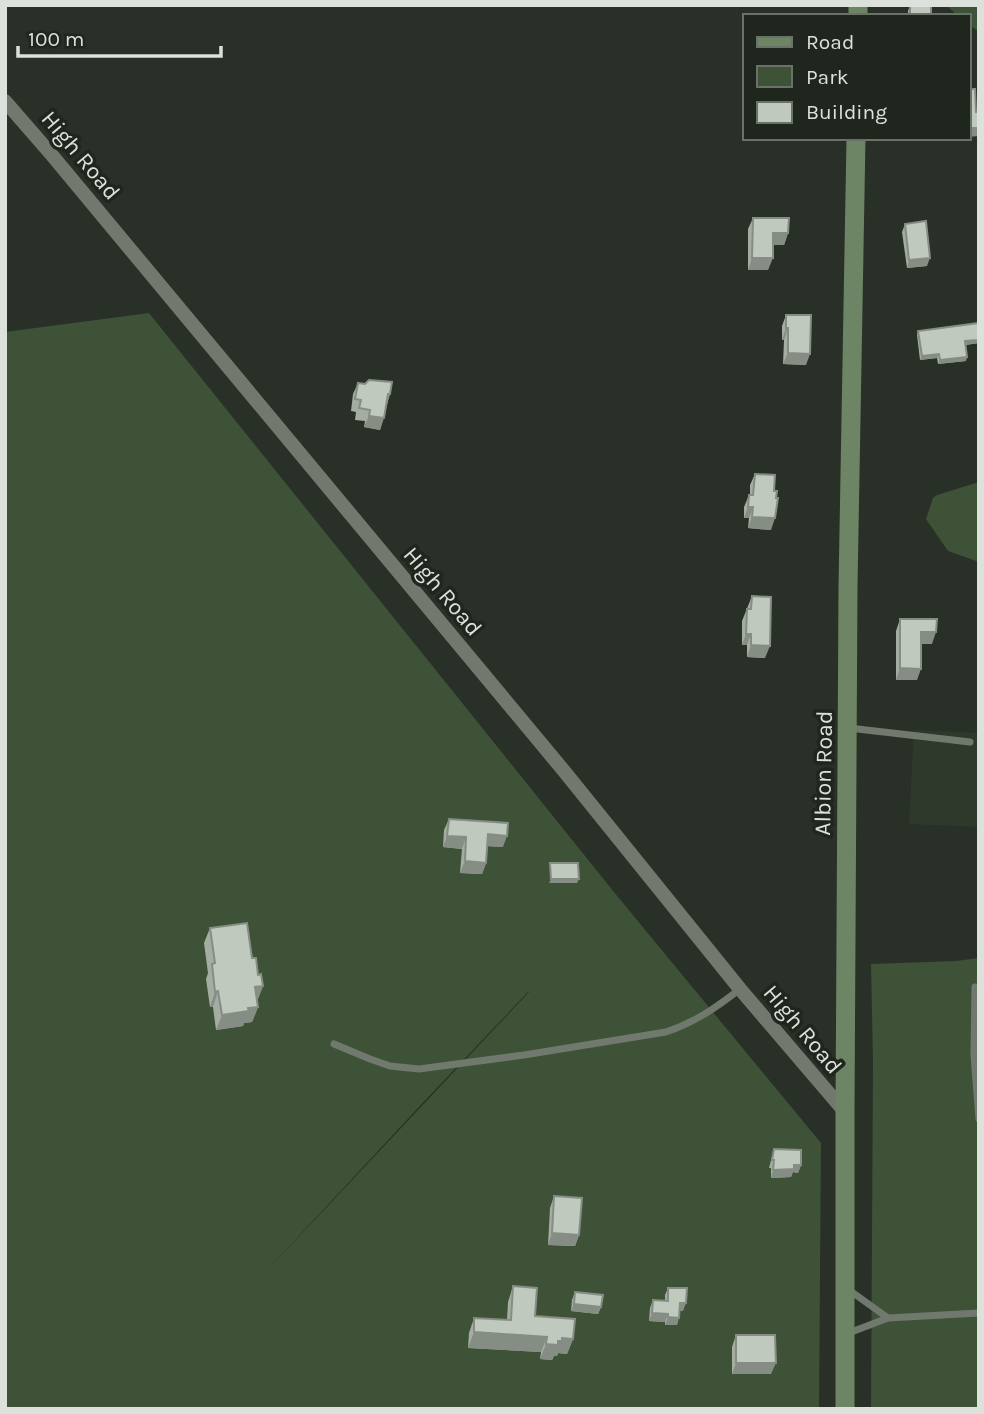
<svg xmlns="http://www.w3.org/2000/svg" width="984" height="1414" font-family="Karla,sans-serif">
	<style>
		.built { fill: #2e392b }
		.green { fill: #3d5236; fill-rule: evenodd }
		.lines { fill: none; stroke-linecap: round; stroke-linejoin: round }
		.lane { stroke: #71796f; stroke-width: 7 }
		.street { stroke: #71796f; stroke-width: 14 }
		.secondary { stroke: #6d8465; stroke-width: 19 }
		.wall { fill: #a5ada3 }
		.shaded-wall { fill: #868d84 }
		.building { fill: #c0c9bd; stroke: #868d84; stroke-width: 2 }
		.labels { text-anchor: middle; stroke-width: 7; stroke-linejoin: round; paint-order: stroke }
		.street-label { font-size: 23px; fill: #dce1db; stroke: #1f261d }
	</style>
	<rect width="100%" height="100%" fill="#293027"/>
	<polygon class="built" points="914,730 979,733 979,827 909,824"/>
	<g class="green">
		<polygon points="946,5 979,5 979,32 968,24 968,16 958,16"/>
		<path d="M 149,313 L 618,897 L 821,1143 L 819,1409 L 5,1409 L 5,332 ZM 528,992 L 529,992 L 258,1280 L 418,1108 Z"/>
		<polygon points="979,482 979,562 948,551 926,519 933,498 937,495"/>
		<polygon points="979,958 979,1409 871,1409 873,1061 871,964 956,961"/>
	</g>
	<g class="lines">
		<g class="lane">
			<polyline points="849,728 970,742"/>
			<polyline points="975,987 974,1055 979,1119"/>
			<path d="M 334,1044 L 370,1059 L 390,1066 L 419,1069 L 524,1055 L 666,1032 C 694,1023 717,1007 740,989"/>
			<polyline points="849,1290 888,1318 979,1313"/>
			<polyline points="846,1334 888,1318"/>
		</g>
		<polyline class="street" points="5,101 51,154 564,771 740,989 845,1112"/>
		<g class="secondary">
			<polyline points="858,16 858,5"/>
			<polyline points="845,1409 845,1112 848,587 856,138"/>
		</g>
	</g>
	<g class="wall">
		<polygon points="910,5 931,5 931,16 908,16 908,11"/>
		<polygon points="753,218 788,233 784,245 773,245 768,270 748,270 748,229"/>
		<polygon points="905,224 927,266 907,268 902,232"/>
		<polygon points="786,315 806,365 783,364 784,340 782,340 782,326"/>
		<polygon points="918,331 979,343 966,345 966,361 938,364 937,358 920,360 917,335"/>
		<polygon points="358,383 390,394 380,430 364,427 365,421 355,420 356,412 351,411 353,394"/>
		<polygon points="755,474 771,530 748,528 749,518 744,518 744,507 749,495 750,495 750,485"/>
		<polygon points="752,596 765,658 747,657 747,645 742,645 742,621"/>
		<polygon points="900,619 932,644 921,644 917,680 896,680 896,631"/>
		<polygon points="449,819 503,847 487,846 486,863 482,874 460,873 462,849 443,847 444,830"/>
		<polygon points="210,928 252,958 263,986 257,1001 258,1007 252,1022 244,1023 243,1026 216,1030 213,1007 210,1007 206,979 208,973 204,943"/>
		<polygon points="774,1149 801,1165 798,1173 793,1172 791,1177 771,1178 771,1168 769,1168"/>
		<polygon points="554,1196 579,1235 575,1246 548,1245 550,1208"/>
		<polygon points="513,1286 535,1316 573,1339 567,1354 558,1353 557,1356 554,1356 552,1360 540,1359 541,1352 468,1348 469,1333 474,1318 507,1320 508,1302"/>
		<polygon points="668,1288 683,1311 680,1311 677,1325 665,1325 665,1322 649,1321 650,1308 653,1300 665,1301 665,1295"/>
		<polygon points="575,1292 601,1307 598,1314 571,1311 572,1300"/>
		<polygon points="736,1335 771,1374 732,1374 732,1347"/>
	</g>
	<g class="shaded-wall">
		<polygon points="968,128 979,128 979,136 968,137"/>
		<polygon points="773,233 788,233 784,245 769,245"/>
		<polygon points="752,258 773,258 768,270 748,270"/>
		<polygon points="930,258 927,266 907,268 909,260"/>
		<polygon points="786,328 788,328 784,340 782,340"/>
		<polygon points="979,340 979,343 964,345 965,341"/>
		<polygon points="788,353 810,354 806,365 783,364"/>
		<polygon points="939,354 937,358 920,360 922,356"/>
		<polygon points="967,357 966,361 938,364 940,360"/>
		<polygon points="369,416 384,418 380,430 364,427"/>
		<polygon points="748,507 753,507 749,518 744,518"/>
		<polygon points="752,517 775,518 771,530 748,528"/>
		<polygon points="921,632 936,632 932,644 917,644"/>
		<polygon points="746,634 751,634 747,645 742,645"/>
		<polygon points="751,645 770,646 765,658 747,657"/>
		<polygon points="900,668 921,669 917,680 896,680"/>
		<polygon points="488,834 507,836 503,847 484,846"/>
		<polygon points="447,836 466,837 462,849 443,847"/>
		<polygon points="465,861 486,863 482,874 460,873"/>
		<polygon points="551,879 579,879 577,883 549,883"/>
		<polygon points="263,986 257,1001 255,987"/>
		<polygon points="218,991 213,1007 210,1007 215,992"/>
		<polygon points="258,1007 252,1022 244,1023 243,1026 216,1030 222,1015"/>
		<polygon points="794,1165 801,1165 798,1173 793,1172 791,1177 771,1178 773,1170"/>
		<polygon points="552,1233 579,1235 575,1246 548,1245"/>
		<polygon points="680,1303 686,1303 683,1311 677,1311"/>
		<polygon points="574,1304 601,1307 598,1314 571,1311"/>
		<polygon points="652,1313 668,1314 665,1322 649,1321"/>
		<polygon points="668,1317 679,1318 677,1325 665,1325"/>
		<polygon points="474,1332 547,1337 541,1352 468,1348"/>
		<polygon points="562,1338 573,1339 567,1354 558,1353 557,1356 554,1356 552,1360 540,1359 546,1344 558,1341"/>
		<polygon points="736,1363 776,1363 771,1374 732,1374"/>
	</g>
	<g class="building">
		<rect x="910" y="5" width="21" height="11"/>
		<polygon points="968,89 975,89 976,112 979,112 979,128 968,128"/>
		<polygon points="753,218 789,218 788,233 773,233 773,258 752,258"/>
		<polygon points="926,221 930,258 909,260 905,224"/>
		<polygon points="786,315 811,315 810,354 788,353 788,328 786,328"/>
		<polygon points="979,323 979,340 965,341 967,357 940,360 939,354 922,356 918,331"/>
		<polygon points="369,380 392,382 390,394 388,394 384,418 369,416 370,410 359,408 361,400 355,399 358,383 365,384"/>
		<polygon points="755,474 775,475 774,491 777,491 776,498 778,498 775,518 752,517 753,507 748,507 749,495 753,495"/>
		<polygon points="752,596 771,597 770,646 751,645 751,634 746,634 747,609 751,609"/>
		<polygon points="900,619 937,619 936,632 921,632 921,669 900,668"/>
		<polygon points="449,819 508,823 507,836 488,834 486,863 465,861 466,837 447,836"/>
		<polygon points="550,863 578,863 579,879 551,879"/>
		<polygon points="247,923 252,958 256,958 258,975 261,974 263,986 255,987 258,1007 248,1008 249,1011 222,1015 218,991 215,992 212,964 215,963 210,928"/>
		<polygon points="774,1149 801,1150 801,1165 794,1165 794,1169 773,1170 774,1160 772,1160"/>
		<polygon points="554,1196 582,1198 579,1235 552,1233"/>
		<polygon points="513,1286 537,1288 535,1316 575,1319 573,1339 562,1338 562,1341 558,1341 558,1345 546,1344 547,1337 474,1332 474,1318 511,1320"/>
		<polygon points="668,1288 687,1288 686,1303 680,1303 679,1318 668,1317 668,1314 652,1313 653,1300 668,1301"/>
		<polygon points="575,1292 603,1295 601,1307 574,1304"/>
		<polygon points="736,1335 775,1335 776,1363 736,1363"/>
	</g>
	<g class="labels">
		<g class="street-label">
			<text transform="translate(81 155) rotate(50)" y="8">High Road</text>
			<text transform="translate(443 591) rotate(50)" y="8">High Road</text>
			<text transform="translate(823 773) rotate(-89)" y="8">Albion Road</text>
			<text transform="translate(803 1029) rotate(50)" y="8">High Road</text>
		</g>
	</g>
	<rect width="984" height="1414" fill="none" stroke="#dce1db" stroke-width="14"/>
	<rect x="743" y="14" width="228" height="126" fill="#1f261d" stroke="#6b7169" stroke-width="2"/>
	<rect x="757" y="37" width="35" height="10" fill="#6d8465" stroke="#6b7169" stroke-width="2"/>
	<text x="806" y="49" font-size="21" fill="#dce1db">Road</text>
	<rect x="757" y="66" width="35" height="21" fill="#3d5236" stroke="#6b7169" stroke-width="2"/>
	<text x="806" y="84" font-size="21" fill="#dce1db">Park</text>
	<rect x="757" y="102" width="35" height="21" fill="#c0c9bd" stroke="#6b7169" stroke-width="2"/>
	<text x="806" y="119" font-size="21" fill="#dce1db">Building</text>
	<path d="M18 46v10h203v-10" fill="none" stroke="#dce1db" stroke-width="3.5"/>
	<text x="28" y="46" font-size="21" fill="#dce1db" stroke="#1f261d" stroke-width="5" paint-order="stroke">100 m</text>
</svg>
